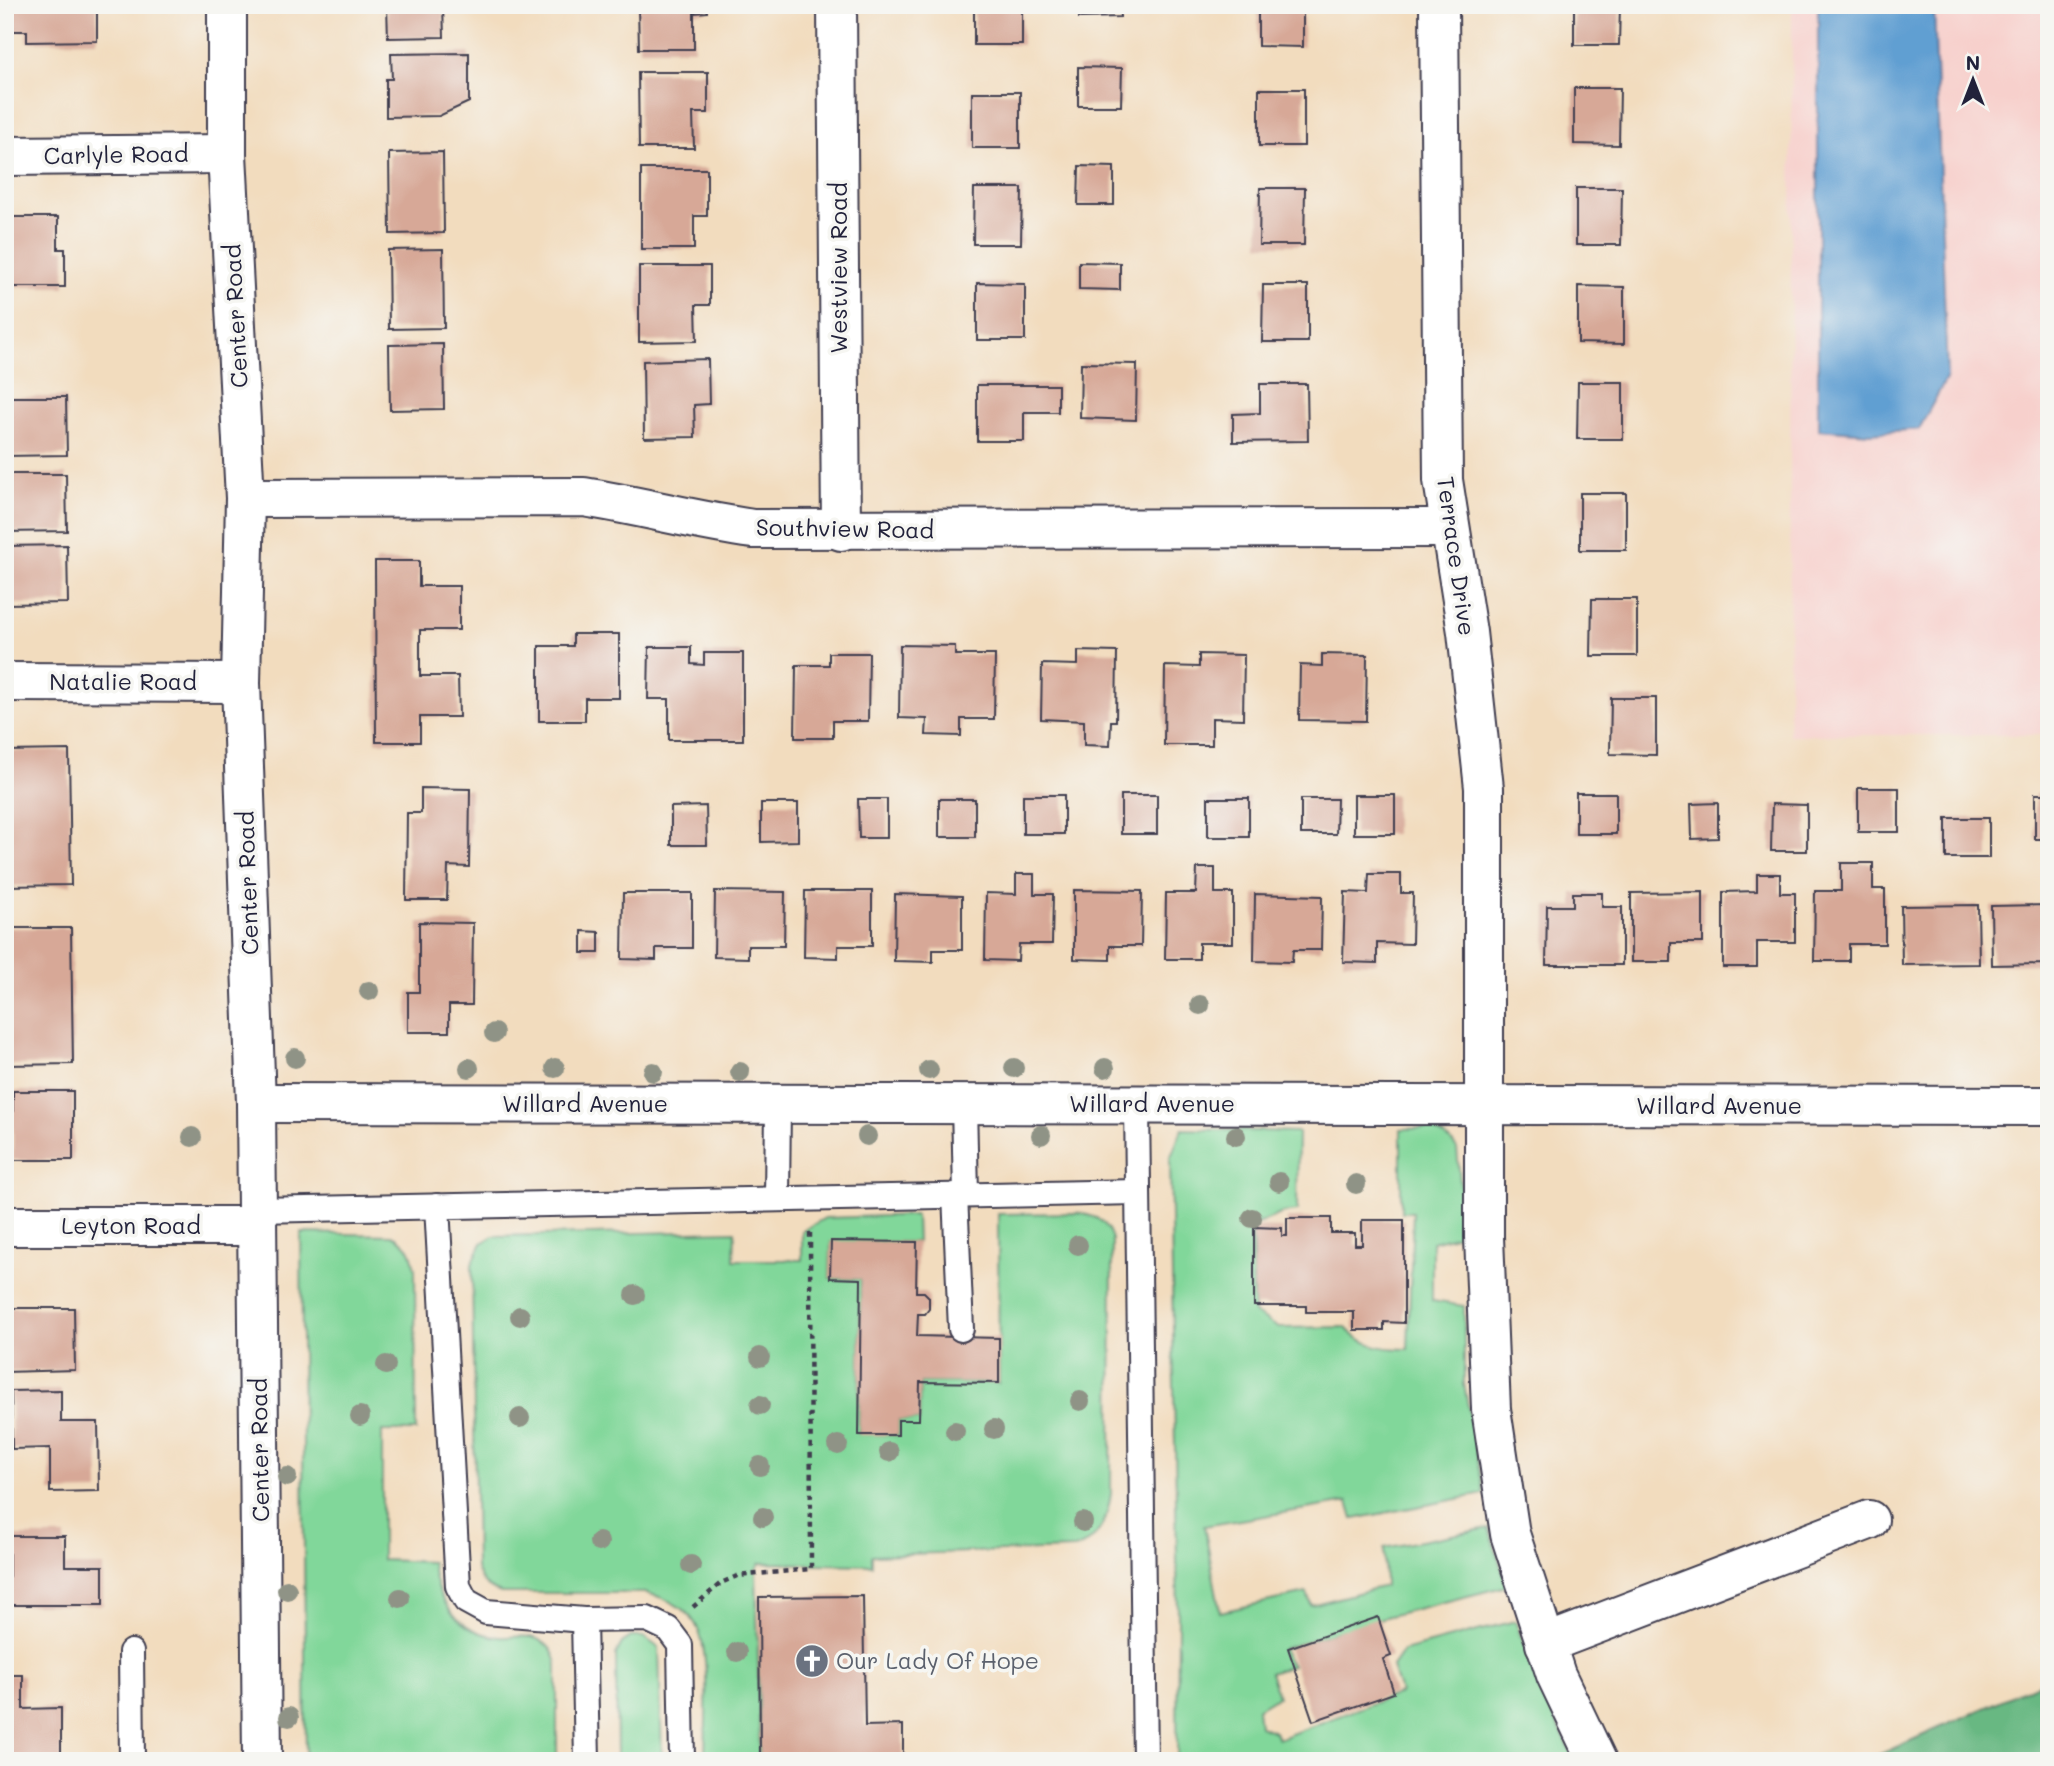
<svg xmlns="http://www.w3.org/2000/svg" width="2054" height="1766" font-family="Mali,sans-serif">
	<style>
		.built { fill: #f7d0cc }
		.green { fill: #81d79a; stroke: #527c6a; stroke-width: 2 }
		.forest { fill: #68b882; stroke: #456d5e; stroke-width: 2 }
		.water { fill: #609fd2; stroke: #416086; stroke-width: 2 }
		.building { fill: #d7a897 }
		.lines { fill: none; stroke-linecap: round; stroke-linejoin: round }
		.service-casing { stroke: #413e4f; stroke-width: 28 }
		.minor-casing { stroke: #413e4f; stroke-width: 42 }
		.secondary-casing { stroke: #413e4f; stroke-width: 42 }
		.path { stroke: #413e4f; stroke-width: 4.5; stroke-dasharray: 5 5; stroke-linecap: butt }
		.service { stroke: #fff; stroke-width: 24 }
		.minor { stroke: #fff; stroke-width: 38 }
		.secondary { stroke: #fff; stroke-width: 38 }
		.tree { fill: #8f9386 }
		.labels { text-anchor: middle; stroke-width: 7; stroke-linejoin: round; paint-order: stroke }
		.street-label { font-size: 23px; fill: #22223b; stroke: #f6f6f2 }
		.worship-label { font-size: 23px; fill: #5b616d; stroke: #f6f6f2; text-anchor: start }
	</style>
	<rect width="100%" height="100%" fill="#f6f6f2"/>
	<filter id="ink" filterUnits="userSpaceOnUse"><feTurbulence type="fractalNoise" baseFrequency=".0143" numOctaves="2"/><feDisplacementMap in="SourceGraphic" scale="14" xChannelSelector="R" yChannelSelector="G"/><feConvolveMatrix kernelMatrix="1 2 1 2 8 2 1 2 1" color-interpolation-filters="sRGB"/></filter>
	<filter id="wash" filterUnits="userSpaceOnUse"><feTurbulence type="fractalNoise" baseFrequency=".00686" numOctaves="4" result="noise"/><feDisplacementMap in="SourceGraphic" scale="28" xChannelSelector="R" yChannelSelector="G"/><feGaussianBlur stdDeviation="1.57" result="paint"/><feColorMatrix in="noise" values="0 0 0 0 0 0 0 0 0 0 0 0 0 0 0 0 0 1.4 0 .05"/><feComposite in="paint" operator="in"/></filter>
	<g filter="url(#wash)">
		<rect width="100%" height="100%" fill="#f2dcbe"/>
		<polygon class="built" points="1792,5 2049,5 2049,735 1789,735"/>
		<g class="green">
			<path d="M 1431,1128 L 1450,1140 L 1457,1149 L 1465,1233 L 1432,1242 L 1432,1301 L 1464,1306 L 1464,1384 L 1484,1494 L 1353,1519 L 1348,1502 L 1204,1526 L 1220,1612 L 1307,1593 L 1311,1605 L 1385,1586 L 1384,1548 L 1489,1528 L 1507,1586 L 1385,1617 L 1282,1649 L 1292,1666 L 1270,1673 L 1278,1696 L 1257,1709 L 1259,1726 L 1275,1732 L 1278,1739 L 1400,1693 L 1392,1667 L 1403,1651 L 1515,1621 L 1548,1705 L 1573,1755 L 1560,1761 L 1177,1761 L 1178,1618 L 1170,1159 L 1182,1129 L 1298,1132 L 1297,1211 L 1283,1213 L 1252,1226 L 1254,1313 L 1279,1328 L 1345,1327 C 1361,1346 1385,1349 1408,1349 L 1413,1212 L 1401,1212 L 1401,1129 Z"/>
			<path d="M 1079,1213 C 1098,1217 1106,1220 1112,1239 L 1111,1494 C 1107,1519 1100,1540 1075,1549 L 872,1555 L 872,1565 L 760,1563 L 756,1569 L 760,1761 L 705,1761 C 705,1728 711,1658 698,1629 C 689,1608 666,1598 646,1593 L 501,1593 C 487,1588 481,1583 476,1568 L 472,1264 L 482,1243 L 493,1236 L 735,1231 L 734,1260 L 802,1260 L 802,1231 L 825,1218 L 916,1215 L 917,1242 L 831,1242 L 830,1278 L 861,1279 L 859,1434 L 898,1435 L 898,1420 L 919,1420 L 920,1382 L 999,1383 L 998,1214 Z"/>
			<path d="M 301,1233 L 392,1235 C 409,1243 412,1252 415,1270 L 416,1431 L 382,1431 L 382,1560 L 432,1562 C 435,1600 459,1633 499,1637 C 511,1638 526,1634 537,1639 C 549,1644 554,1652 557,1664 L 557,1761 L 306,1761 Z"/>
			<polygon points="631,1637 644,1637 659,1648 662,1761 617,1761 616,1654 622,1643"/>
		</g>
		<polygon class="forest" points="2049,1679 2049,1761 1865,1761"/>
		<polygon class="water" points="1818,5 1934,5 1947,377 1919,429 1870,433 1818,429"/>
		<g id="blocks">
			<g class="building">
				<polygon points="5,5 97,5 97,41 27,42 27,31 5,31"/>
				<polygon points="387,5 443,5 444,37 388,38"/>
				<polygon points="638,5 707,5 707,12 694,13 694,49 639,49"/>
				<rect x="974" y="5" width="48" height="40"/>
				<polygon points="1079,5 1120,5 1120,17 1079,18"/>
				<polygon points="1258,5 1303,5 1303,47 1258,46"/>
				<polygon points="1574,5 1620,5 1619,45 1574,45"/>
				<polygon points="469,53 469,102 439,116 386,117 386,79 392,79 391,54"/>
				<polygon points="1078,67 1122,68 1121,106 1078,106"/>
				<polygon points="638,72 708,72 708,113 693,113 694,148 639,148"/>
				<polygon points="1574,88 1620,88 1619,145 1574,144"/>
				<rect x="1259" y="89" width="45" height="57"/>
				<rect x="972" y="92" width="48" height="56"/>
				<polygon points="443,152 444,233 390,234 389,153"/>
				<polygon points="1079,166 1114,167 1114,205 1078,205"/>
				<polygon points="641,169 707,169 707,216 694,216 694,249 641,249"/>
				<polygon points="974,188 1022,188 1021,244 973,244"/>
				<polygon points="1260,188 1305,188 1304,245 1259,245"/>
				<polygon points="1576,188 1622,188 1621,245 1576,245"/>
				<polygon points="5,217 58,217 58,249 65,249 65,287 5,287"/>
				<polygon points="443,249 444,328 389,329 388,250"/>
				<polygon points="1079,262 1120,263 1120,290 1079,289"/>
				<polygon points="639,266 710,266 710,305 696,305 697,341 639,342"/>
				<polygon points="977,283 1025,284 1025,340 977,340"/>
				<polygon points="1263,285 1308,285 1308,342 1262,342"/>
				<polygon points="1578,286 1624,287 1624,344 1578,343"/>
				<polygon points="443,344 444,409 390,410 389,345"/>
				<polygon points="708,359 709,404 694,405 695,437 644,438 643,361"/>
				<polygon points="1081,363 1137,364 1136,420 1080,418"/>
				<polygon points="1578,382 1623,382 1623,439 1577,439"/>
				<polygon points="1260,384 1307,384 1308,441 1233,442 1233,414 1260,413"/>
				<polygon points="977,385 1058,385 1058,412 1024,412 1024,441 977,441"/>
				<polygon points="5,397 66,397 67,455 5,456"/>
				<polygon points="5,474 66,474 67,531 5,532"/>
				<rect x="1580" y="493" width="46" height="57"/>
				<polygon points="67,545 68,603 5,604 5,546"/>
				<polygon points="375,561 419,561 419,586 459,586 459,630 420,630 420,676 458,676 459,717 420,717 420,742 376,742"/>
				<polygon points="1592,599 1637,599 1637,656 1591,656"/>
				<polygon points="573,634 619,634 619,698 585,698 585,721 539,721 539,646 573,646"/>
				<polygon points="900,645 955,646 955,655 995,655 994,719 961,719 961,736 926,735 927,719 899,718"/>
				<polygon points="649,647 691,647 691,664 704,665 704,653 743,653 743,740 669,740 669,699 648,699"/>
				<polygon points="1078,651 1117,652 1116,721 1111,721 1110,746 1084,745 1084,721 1041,719 1042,664 1078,665"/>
				<polygon points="829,653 869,653 868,721 833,721 833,738 795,738 796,665 829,665"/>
				<polygon points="1199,654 1244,655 1243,719 1212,718 1212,745 1164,745 1165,666 1199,667"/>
				<polygon points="1322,654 1367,655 1366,721 1299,720 1300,665 1322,666"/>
				<polygon points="1611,698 1656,698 1656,755 1610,754"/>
				<polygon points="69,750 71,885 5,886 5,751"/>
				<polygon points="421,788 470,789 469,867 448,866 447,900 406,900 407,813 421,813"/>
				<rect x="1858" y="788" width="41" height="44"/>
				<rect x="1576" y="793" width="40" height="41"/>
				<rect x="2035" y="794" width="14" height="45"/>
				<rect x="1023" y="795" width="41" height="39"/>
				<rect x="1121" y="795" width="36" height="39"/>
				<rect x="1354" y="795" width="41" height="39"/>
				<rect x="1208" y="798" width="41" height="39"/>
				<polygon points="858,799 887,799 887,838 859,838"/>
				<rect x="939" y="799" width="36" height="38"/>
				<polygon points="1301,799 1337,799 1336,834 1301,834"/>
				<polygon points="761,803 798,803 798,841 761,842"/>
				<polygon points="1718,803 1718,838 1692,839 1691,804"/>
				<polygon points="1772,804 1807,805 1807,851 1771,851"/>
				<polygon points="706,806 707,845 671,845 671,807"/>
				<rect x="1946" y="818" width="43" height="40"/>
				<polygon points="1841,863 1873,863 1873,889 1885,889 1885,944 1849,944 1849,961 1814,961 1815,891 1841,891"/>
				<polygon points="1197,868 1215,868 1215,893 1233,893 1233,943 1199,943 1199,959 1165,959 1166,893 1196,893"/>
				<polygon points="1016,874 1034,874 1034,894 1053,894 1052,944 1019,944 1018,961 985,960 986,893 1016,894"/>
				<polygon points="1369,874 1401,874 1401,893 1413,893 1412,944 1377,943 1377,963 1343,962 1345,892 1368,893"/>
				<polygon points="1757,874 1780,874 1780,893 1795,893 1795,942 1757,942 1757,967 1723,967 1723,892 1757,891"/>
				<polygon points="1074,890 1142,891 1141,946 1110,946 1110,960 1074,959"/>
				<polygon points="715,891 785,892 784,946 748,946 748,958 714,957"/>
				<polygon points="805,891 872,891 872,946 838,946 838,958 804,957"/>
				<polygon points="1703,892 1703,943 1671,943 1671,962 1631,962 1631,893"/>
				<polygon points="623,893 692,893 692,948 656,948 656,960 622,959"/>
				<polygon points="1573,893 1602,893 1602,907 1622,907 1622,965 1546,965 1547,906 1573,906"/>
				<polygon points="895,894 962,896 962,950 933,950 933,962 894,961"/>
				<polygon points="1255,894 1322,896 1321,950 1293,950 1292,962 1254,961"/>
				<polygon points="1978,905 1979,964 1902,965 1901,906"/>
				<polygon points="2049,905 2049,964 1992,965 1991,906"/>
				<polygon points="419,922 473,923 472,1005 449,1005 449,1032 408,1032 408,992 419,992"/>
				<polygon points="5,928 71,928 73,1064 5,1065"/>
				<polygon points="582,931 599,932 599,953 582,953"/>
				<rect x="13" y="1091" width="60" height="69"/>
				<polygon points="1287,1218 1331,1218 1331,1233 1355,1233 1355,1245 1362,1245 1362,1220 1404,1220 1404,1323 1384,1322 1384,1330 1354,1330 1354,1312 1306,1312 1306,1306 1254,1306 1254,1227 1282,1228 1282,1236 1287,1236"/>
				<polygon points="831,1241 917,1242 916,1292 924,1292 929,1297 929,1309 925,1314 918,1314 917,1336 999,1338 999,1383 920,1382 919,1420 898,1420 898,1435 859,1435 861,1279 830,1278"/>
				<polygon points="5,1308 74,1308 75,1370 5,1372"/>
				<polygon points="61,1390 61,1422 98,1422 99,1491 50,1492 50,1448 12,1449 11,1391"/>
				<polygon points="9,1536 65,1536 65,1566 103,1566 103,1605 9,1605"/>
				<polygon points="863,1596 865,1726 903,1725 903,1761 760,1761 759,1597"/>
				<polygon points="1378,1617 1391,1656 1383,1659 1394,1693 1313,1721 1288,1648"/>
				<polygon points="5,1675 23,1675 23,1709 61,1708 61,1761 5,1761"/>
			</g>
		</g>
	</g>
	<g filter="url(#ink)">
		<use href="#blocks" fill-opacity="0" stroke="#413e4f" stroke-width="2"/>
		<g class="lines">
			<g class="service-casing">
				<g id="service">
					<polyline points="964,1104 966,1195"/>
					<polyline points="1137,1104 1145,1761"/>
					<polyline points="955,1195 961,1329"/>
					<polyline points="777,1199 778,1104"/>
					<polyline points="437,1206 458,1586 466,1601 486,1612 584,1620 587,1761"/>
					<polyline points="257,1210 1137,1192"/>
					<polyline points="584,1620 647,1619 668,1629 680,1645 682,1761"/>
					<polyline points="131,1652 132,1761"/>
				</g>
			</g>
			<g class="minor-casing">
				<g id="minor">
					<polyline points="837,5 841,531"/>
					<polyline points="1439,5 1443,480 1467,632 1484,788 1484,1237 1491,1409 1510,1534 1556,1675 1597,1761"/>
					<polyline points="5,156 227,154"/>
					<path d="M 245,498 L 584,497 C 641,506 696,521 753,529 L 1449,528"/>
					<polyline points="5,682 241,683"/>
					<polyline points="256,1103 2049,1106"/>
					<polyline points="5,1226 257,1226"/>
					<polyline points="1545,1644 1869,1520"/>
				</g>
			</g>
			<g class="secondary-casing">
				<polyline id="secondary" points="227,5 227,154 245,498 241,683 256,1103 262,1761"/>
			</g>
			<polyline class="path" points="693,1607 721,1583 737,1576 811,1569 810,1231"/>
			<use href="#service" class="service"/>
			<use href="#minor" class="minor"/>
			<use href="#secondary" class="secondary"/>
		</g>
		<g class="tree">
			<circle cx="369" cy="991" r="10"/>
			<circle cx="1200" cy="1005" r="10"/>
			<circle cx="494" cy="1033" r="10"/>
			<circle cx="295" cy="1058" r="10"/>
			<circle cx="469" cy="1068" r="10"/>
			<circle cx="555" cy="1068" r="10"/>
			<circle cx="1014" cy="1068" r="10"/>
			<circle cx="1105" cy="1068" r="10"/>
			<circle cx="929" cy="1070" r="10"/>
			<circle cx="653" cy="1072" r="10"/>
			<circle cx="740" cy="1072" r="10"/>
			<circle cx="1041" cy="1135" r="10"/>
			<circle cx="867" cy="1136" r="10"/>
			<circle cx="1236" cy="1136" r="10"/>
			<circle cx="192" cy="1137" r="10"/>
			<circle cx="1279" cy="1182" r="10"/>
			<circle cx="1356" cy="1184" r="10"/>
			<circle cx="1252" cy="1218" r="10"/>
			<circle cx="1078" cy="1245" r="10"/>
			<circle cx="635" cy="1295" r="10"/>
			<circle cx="520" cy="1316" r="10"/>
			<circle cx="760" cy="1357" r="10"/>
			<circle cx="386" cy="1365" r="10"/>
			<circle cx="1080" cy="1401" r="10"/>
			<circle cx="760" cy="1405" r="10"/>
			<circle cx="360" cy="1416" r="10"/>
			<circle cx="520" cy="1418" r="10"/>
			<circle cx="994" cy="1429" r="10"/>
			<circle cx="955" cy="1431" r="10"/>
			<circle cx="838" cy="1445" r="10"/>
			<circle cx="889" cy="1452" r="10"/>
			<circle cx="760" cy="1466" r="10"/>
			<circle cx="287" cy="1477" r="10"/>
			<circle cx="763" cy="1517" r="10"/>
			<circle cx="1083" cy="1522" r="10"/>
			<circle cx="599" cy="1542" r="10"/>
			<circle cx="691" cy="1565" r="10"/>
			<circle cx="287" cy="1590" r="10"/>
			<circle cx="400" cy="1598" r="10"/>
			<circle cx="737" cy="1652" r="10"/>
			<circle cx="289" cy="1717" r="10"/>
		</g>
	</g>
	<defs>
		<g id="church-disc" transform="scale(1.75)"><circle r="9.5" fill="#6b7280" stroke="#f6f6f2"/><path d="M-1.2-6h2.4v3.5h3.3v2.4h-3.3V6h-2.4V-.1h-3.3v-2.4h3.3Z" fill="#fff"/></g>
	</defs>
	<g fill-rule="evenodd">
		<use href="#church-disc" x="812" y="1661"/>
	</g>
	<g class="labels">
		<g class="street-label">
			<text transform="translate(116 155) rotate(-1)" y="8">Carlyle Road</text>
			<text transform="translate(839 268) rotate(-90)" y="8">Westview Road</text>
			<text transform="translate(236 316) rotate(-93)" y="8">Center Road</text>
			<text transform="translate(845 529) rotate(1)" y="8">Southview Road</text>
			<text transform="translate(1456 556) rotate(82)" y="8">Terrace Drive</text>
			<text x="123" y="690">Natalie Road</text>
			<text transform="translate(248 883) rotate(-92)" y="8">Center Road</text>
			<text x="585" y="1112">Willard Avenue</text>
			<text x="1152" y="1112">Willard Avenue</text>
			<text x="1719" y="1114">Willard Avenue</text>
			<text x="131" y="1234">Leyton Road</text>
			<text transform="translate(260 1450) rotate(-91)" y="8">Center Road</text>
		</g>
		<g class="worship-label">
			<text x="836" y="1669">Our Lady Of Hope</text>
		</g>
	</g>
	<rect width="2054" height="1766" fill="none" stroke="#f6f6f2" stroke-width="28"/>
	<g transform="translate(1973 80)" stroke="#f6f6f2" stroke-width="5" paint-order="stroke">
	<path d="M0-5L12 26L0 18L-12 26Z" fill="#22223b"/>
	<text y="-10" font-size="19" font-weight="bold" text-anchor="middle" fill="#22223b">N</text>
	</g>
</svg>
